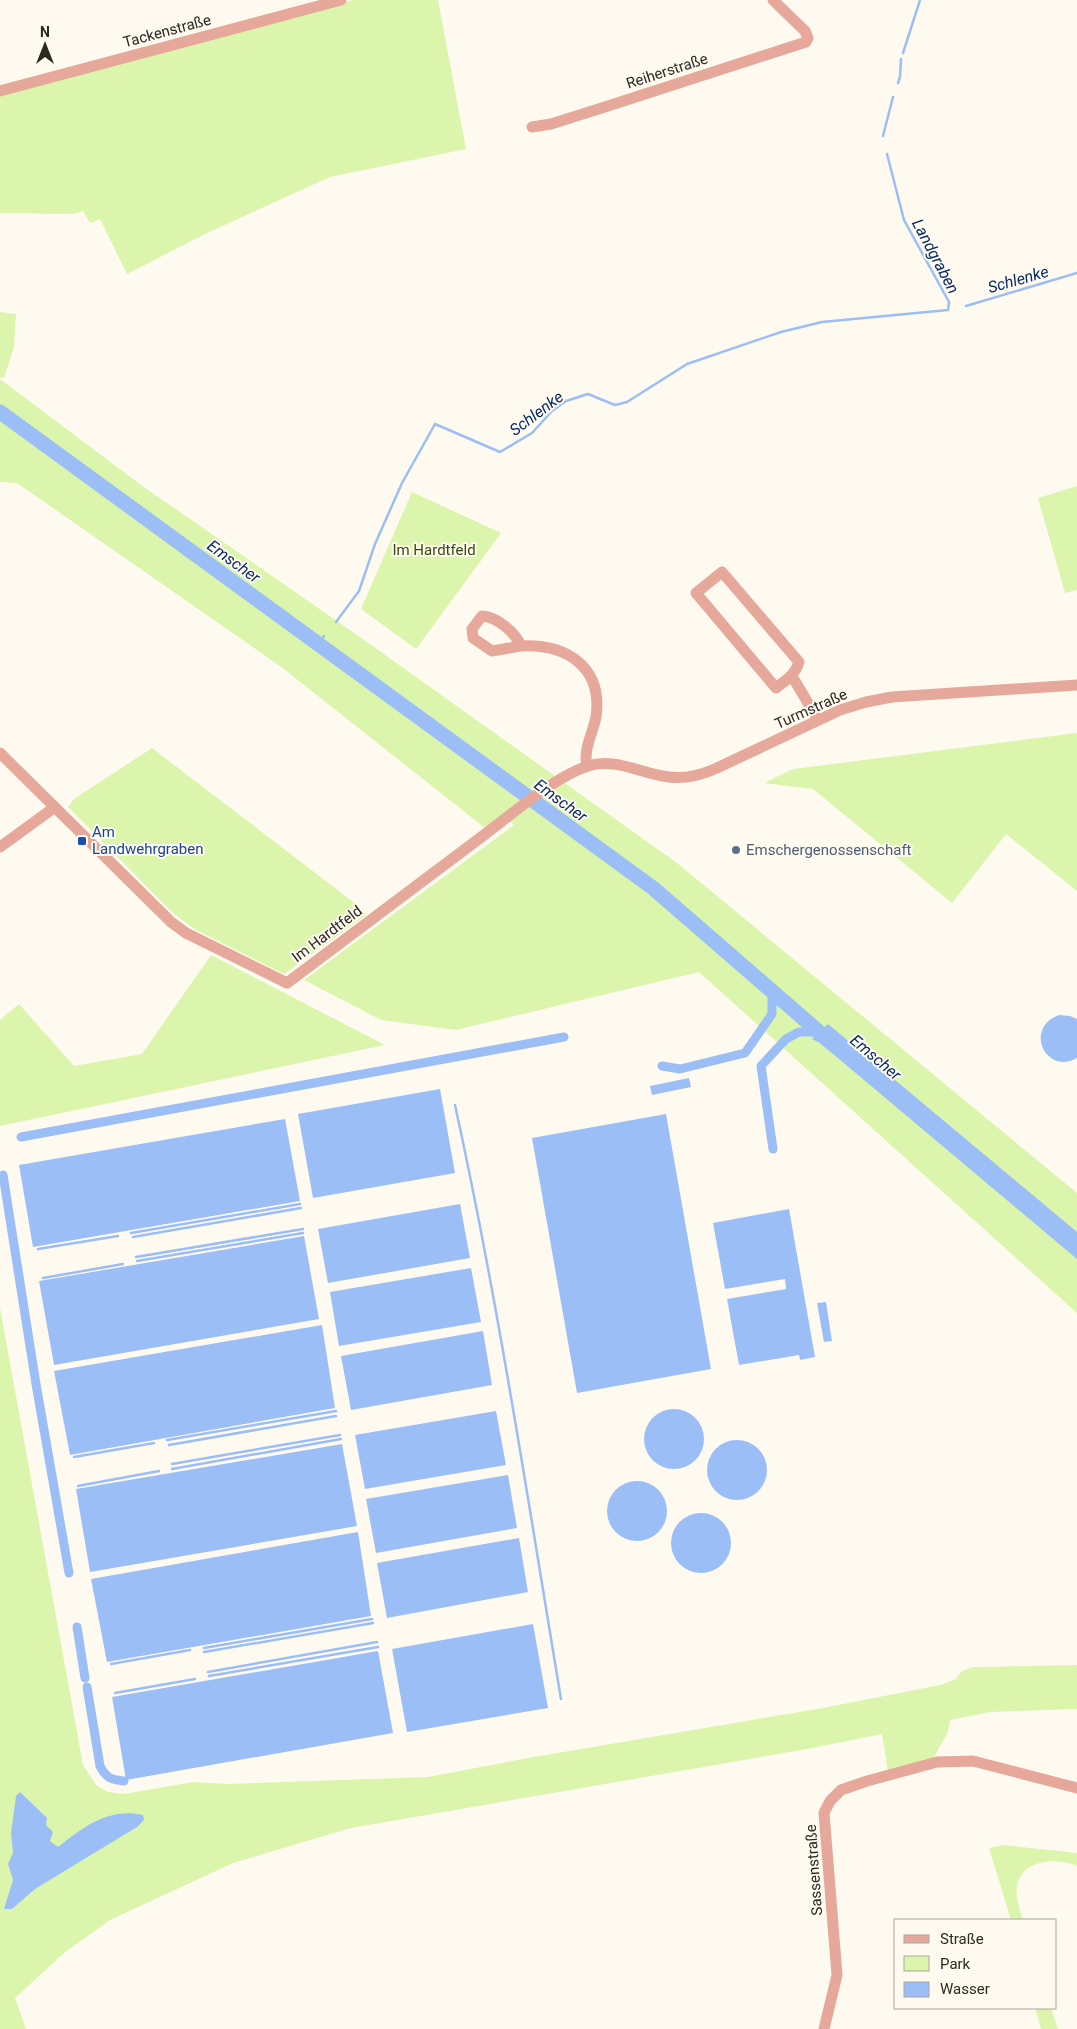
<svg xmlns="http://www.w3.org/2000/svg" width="1077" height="2029" font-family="Roboto,sans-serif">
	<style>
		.green { fill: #dcf5ac }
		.water { fill: #9cbef7 }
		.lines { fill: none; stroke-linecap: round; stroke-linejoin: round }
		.stream { stroke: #9cbef7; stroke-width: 2.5 }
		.canal { stroke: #9cbef7; stroke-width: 9 }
		.river { stroke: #9cbef7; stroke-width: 15 }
		.minor { stroke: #e6a89a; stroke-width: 11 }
		.transit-dot { fill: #1a4fb4; stroke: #fffaf0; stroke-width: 2 }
		.service-dot { fill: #5c6f8a; stroke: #fffaf0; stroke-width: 2 }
		.labels { text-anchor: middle; stroke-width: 4; stroke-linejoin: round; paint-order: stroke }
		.street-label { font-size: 15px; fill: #2c2923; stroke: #fffaf0 }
		.park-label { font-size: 15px; fill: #39490d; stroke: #fffaf0 }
		.transit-label { font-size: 15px; fill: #164399; stroke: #fffaf0; text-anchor: start }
		.service-label { font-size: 15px; fill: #4e5e75; stroke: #fffaf0; text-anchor: start }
		.water-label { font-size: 16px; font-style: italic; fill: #072b66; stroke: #fffaf0 }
	</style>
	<rect width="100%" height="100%" fill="#fffaf0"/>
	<g class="green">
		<polygon points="353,0 438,0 466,149 330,177 207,233 127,274 100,219 90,223 83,211 73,214 0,213 0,91"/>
		<polygon points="0,312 16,314 14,347 4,378 0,377"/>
		<polygon points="0,379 141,485 360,637 677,863 1077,1193 1077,1313 699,972 456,1030 381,1020 304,980 514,825 502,815 485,828 280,666 17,483 0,482"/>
		<polygon points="1077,486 1077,590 1065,593 1038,498"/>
		<polygon points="412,492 501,533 416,649 361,609"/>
		<polygon points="1077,733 1077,891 1006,834 952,903 813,789 764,783 793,769"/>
		<polygon points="152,748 361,908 366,915 284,974 196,930 175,915 68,807 74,799"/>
		<polygon points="211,955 385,1045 0,1126 0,1020 19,1004 74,1066 142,1054"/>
		<polygon points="0,1308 83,1765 96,1785 108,1792 124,1794 193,1782 228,1784 428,1777 528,1758 823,1708 940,1685 956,1679 962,1671 973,1667 1077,1665 1077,1709 990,1712 950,1720 948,1732 934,1757 888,1772 882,1734 807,1749 351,1828 233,1863 110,1920 64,1953 15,1998 26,2029 0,2029"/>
		<path d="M 1003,1845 L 1077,1853 L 1077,1866 C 1052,1855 1012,1862 1017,1897 C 1018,1905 1021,1913 1023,1920 L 1011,1920 L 989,1848 Z"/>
		<polygon points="1035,2008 1051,2008 1058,2029 1041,2029"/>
	</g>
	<g class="water">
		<path d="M 1059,1015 L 1070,1016 L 1077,1019 L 1077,1058 C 1046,1076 1023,1028 1059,1015 Z"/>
		<polygon points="828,1024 1077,1232 1077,1259 820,1043 812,1039"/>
		<polygon points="689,1078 691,1087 652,1095 650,1086"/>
		<polygon points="440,1089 455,1173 313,1198 298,1114"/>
		<polygon points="666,1114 711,1369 577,1393 532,1138"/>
		<polygon points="285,1119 300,1201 33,1247 19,1165"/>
		<polygon points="460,1204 470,1258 328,1283 318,1229"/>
		<polygon points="789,1209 815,1357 800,1360 799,1355 739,1365 727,1299 786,1289 785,1279 725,1289 713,1223"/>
		<polygon points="304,1236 319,1319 54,1365 39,1281"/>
		<polygon points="471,1268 481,1322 339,1346 330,1292"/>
		<polygon points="826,1302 832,1341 824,1342 817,1303"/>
		<polygon points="322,1325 335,1408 70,1455 54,1371"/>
		<polygon points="483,1331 492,1385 351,1410 341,1356"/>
		<circle cx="674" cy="1439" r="30"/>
		<polygon points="496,1411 506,1465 365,1489 355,1435"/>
		<circle cx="737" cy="1470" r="30"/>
		<polygon points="342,1444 357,1526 90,1572 76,1489"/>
		<polygon points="508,1475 517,1528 376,1553 366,1499"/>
		<circle cx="637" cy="1511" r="30"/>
		<circle cx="701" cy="1543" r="30"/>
		<polygon points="358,1532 371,1616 107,1662 91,1579"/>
		<polygon points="519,1538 528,1592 387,1618 377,1563"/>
		<polygon points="533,1624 548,1708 407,1732 392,1649"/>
		<polygon points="378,1651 393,1733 126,1780 112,1697"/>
		<path d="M 20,1792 L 47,1818 L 46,1825 L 53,1832 L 50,1841 L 58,1847 C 83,1827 109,1807 143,1815 L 144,1820 L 137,1827 L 35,1889 L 12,1909 L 4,1909 L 13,1880 L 8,1864 L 13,1853 L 11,1833 L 16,1796 Z"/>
	</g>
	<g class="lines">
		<g class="stream">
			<polyline points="903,53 920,0"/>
			<polyline points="898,83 900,77 901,59"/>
			<polyline points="883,136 893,97"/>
			<polyline points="966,306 1077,273"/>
			<polyline points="336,622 359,591 375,544 402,483 435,424 500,452 532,433 552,411 566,401 588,394 615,405 627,402 687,364 781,332 822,322 948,310 949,302 904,220 887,154"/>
			<polyline points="319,643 324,636"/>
			<path d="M 455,1105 C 498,1301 528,1501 561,1699"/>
			<polyline points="131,1233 300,1204"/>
			<polyline points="133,1237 301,1208"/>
			<polyline points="38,1249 118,1236"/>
			<polyline points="136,1257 303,1229"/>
			<polyline points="137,1261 303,1233"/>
			<polyline points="43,1278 123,1264"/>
			<polyline points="167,1440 336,1411"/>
			<polyline points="169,1445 336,1416"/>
			<polyline points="74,1457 154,1443"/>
			<polyline points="172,1464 340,1435"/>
			<polyline points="172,1469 341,1439"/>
			<polyline points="78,1486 159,1471"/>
			<polyline points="204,1648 372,1619"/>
			<polyline points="204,1652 373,1623"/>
			<polyline points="111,1664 190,1650"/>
			<polyline points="208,1672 377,1642"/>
			<polyline points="209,1676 378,1647"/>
			<polyline points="115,1693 195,1679"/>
		</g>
		<g class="canal">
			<polyline points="662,1066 680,1069 745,1053 772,1014 772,993"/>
			<polyline points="21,1137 564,1037"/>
			<polyline points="773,1149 761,1066 786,1039 799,1032 819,1032"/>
			<polyline points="3,1175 36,1384 69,1573"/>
			<polyline points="77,1627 85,1678"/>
			<path d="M 87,1687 L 100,1766 C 106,1778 112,1780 124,1781"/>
		</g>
		<polyline class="river" points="0,412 653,888 834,1045"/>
		<g class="minor">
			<polyline points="0,91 341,0"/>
			<polyline points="532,127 551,124 608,106 806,42 808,38 805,31 773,0"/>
			<path d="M 722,572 L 799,662 C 795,675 786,680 776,688 L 696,593 Z"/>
			<path d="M 521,646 L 492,651 L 473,638 L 472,629 L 482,616 C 497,617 515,632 521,646 C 567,644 603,667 596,717 C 593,733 583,749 587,766"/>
			<polyline points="792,676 818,720"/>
			<path d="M 0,753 L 171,922 L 186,933 L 287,983 C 353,934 418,884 484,835 C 512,814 556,776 588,766 C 615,757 642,774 669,777 C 687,779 701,775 717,768 L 840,710 L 866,702 L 892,697 L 1077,685"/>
			<polyline points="0,847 55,807"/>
			<polyline points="824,2029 837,1975 824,1813 830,1801 841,1790 867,1781 937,1762 973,1761 1077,1788"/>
		</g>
	</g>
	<rect class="transit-dot" x="77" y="836" width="10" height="10" rx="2.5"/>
	<circle class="service-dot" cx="736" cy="850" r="5"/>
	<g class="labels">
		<g class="street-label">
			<text transform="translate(167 31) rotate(-15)" y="5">Tackenstraße</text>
			<text transform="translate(667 71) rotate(-18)" y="5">Reiherstraße</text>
			<text transform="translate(811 709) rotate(-24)" y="5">Turmstraße</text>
			<text transform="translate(327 934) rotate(-37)" y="5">Im Hardtfeld</text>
			<text transform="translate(814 1870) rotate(-94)" y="5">Sassenstraße</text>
		</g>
		<g class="park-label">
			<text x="434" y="555">Im Hardtfeld</text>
		</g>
		<g class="transit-label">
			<text x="92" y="837">Am<tspan x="92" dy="17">Landwehrgraben</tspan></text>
		</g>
		<g class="service-label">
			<text x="746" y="855">Emschergenossenschaft</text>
		</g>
		<g class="water-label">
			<text transform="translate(936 256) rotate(62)" y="6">Landgraben</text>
			<text transform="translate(1018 279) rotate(-16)" y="6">Schlenke</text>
			<text transform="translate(536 413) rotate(-37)" y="6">Schlenke</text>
			<text transform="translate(234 561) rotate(36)" y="6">Emscher</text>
			<text transform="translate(561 800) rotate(36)" y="6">Emscher</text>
			<text transform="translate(876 1057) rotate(40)" y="6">Emscher</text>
		</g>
	</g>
	<rect x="894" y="1919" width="162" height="90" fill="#fffaf0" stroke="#aba69e"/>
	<rect x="904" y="1935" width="25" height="8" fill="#e6a89a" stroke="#aba69e"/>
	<text x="940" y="1944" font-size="15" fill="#2c2923">Straße</text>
	<rect x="904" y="1956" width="25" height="15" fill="#dcf5ac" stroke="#aba69e"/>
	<text x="940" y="1969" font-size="15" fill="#2c2923">Park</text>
	<rect x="904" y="1982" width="25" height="15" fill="#9cbef7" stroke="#aba69e"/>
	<text x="940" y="1994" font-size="15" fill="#2c2923">Wasser</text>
	<g transform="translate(45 45)" stroke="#fffaf0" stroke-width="4" paint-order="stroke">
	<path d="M0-4L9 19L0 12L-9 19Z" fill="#2c2923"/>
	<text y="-8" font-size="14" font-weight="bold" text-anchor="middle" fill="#2c2923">N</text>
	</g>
</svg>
